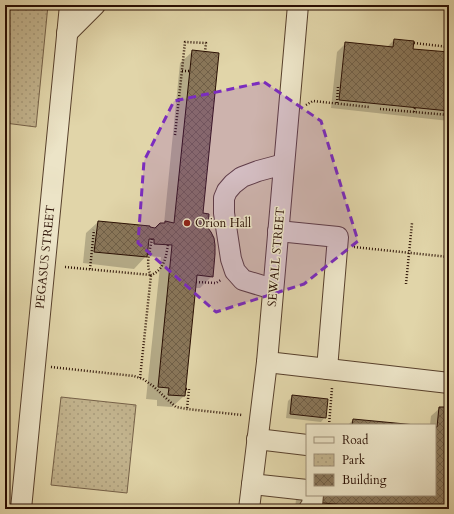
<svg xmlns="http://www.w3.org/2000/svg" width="454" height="514" font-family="Cardo,serif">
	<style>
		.park { fill: url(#park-dots); stroke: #766148 }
		.shadow { fill: #0003 }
		.building { fill: url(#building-cross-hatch); stroke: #2a0f03 }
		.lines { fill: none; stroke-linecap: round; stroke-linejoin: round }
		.minor-casing { stroke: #58402c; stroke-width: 22 }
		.path { stroke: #2a0f03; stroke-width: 2.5; stroke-dasharray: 1 2; stroke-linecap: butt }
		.minor { stroke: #ece4c7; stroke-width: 20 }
		.marked { fill: #7b2cbf; fill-opacity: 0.2; stroke: #7b2cbf; stroke-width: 3; stroke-dasharray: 8 5; stroke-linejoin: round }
		.poi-dot { fill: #8f2418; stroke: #ece4c7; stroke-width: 1.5 }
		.labels { text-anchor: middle; stroke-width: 3; stroke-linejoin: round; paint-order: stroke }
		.poi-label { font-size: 12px; fill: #2a0f03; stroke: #ece4c7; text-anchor: start }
		.street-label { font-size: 12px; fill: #2a0f03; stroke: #ece4c7 }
	</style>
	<defs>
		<pattern id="park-dots" width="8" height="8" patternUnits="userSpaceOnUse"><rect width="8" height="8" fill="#c2b38d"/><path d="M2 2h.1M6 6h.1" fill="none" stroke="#a79978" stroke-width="1.8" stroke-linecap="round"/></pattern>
		<pattern id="building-cross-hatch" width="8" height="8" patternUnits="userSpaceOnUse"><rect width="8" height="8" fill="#897659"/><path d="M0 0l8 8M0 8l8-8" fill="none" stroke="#705f47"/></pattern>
	</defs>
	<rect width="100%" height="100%" fill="#e1d5a9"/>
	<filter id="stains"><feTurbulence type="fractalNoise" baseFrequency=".005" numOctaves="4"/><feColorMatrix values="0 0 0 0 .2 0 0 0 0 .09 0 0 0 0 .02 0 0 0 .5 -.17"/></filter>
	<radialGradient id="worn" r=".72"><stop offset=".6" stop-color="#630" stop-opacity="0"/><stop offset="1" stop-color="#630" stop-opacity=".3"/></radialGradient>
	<g class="park">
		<polygon points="5,5 48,5 36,127 5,123"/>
		<polygon points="61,397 136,405 127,493 51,485"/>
	</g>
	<g class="shadow">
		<polygon points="394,40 412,49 449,53 449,121 331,108 337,52 346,43 387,47"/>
		<polygon points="192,52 202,214 207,228 212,276 200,288 194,288 184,396 172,407 157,406 157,400 146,399 161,257 146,256 134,269 83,263 86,233 98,222 155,229 164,224 180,63"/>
		<polygon points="293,396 325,417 321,422 286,418 288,401"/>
		<polygon points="440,408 449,408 449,509 295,509 297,490 307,495 435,495 435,425 430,425 431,416"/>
		<polygon points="353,420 406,425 348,425"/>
	</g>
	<g class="building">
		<polygon points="394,39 414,41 413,49 449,52 449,111 339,100 345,42 393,47"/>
		<polygon points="192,50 219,53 203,213 209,214 208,228 211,232 214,238 215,245 215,254 213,277 197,275 185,396 168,395 169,388 158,387 172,245 154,244 154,239 149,239 147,257 94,252 98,221 150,226 150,227 155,228 160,223 165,223 165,221 174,223"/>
		<polygon points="292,395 328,399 326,418 290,414"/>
		<polygon points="439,407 449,407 449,509 343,509 344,505 303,501 307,495 435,495 435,427 437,427"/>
		<polygon points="353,419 416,425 352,425"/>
	</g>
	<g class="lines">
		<g class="minor-casing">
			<g id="minor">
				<polyline points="67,33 95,5"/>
				<polyline points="278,231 338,237 327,369"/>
				<polyline points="273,289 243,280 235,271 231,259 224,213 224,198 227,191 233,184 242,177 258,171 284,164"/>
				<polyline points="267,362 449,383"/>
				<polyline points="257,439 307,445"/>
				<polyline points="252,484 307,490"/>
				<polyline points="21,509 70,5"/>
				<polyline points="249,509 267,362 298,5"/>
				<polyline points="309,509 312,505 313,495"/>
			</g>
		</g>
		<g class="path">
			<polyline points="414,43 449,47"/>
			<polyline points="182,71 190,71"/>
			<polyline points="337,103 338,87 341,87"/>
			<polyline points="306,105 313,101 369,107"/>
			<polyline points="380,109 449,115"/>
			<polyline points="414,112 415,108"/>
			<polyline points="175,135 185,42 206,43 205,52"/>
			<path d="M 152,239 C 150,250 145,265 151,275 C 164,270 166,257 168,245"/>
			<polyline points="354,247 449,257"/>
			<polyline points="65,267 151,275 140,378"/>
			<polyline points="90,269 94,230"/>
			<polyline points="196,282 216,283 221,280"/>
			<polyline points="406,284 412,223"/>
			<polyline points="51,367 134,376 143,379 153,386 168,400 176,407 187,409 242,415"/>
			<polyline points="186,389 189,389 187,409"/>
			<polyline points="329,425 332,388"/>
		</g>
		<use href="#minor" class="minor"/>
	</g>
	<path class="marked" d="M 264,82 L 321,121 L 358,241 L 304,284 L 216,312 L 138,243 L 144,161 L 174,101 Z"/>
	<circle class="poi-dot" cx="187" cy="223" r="4"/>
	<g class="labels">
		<g class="poi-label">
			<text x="195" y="227">Orion Hall</text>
		</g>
		<g class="street-label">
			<text transform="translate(45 257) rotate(-84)" y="4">PEGASUS STREET</text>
			<text transform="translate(276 257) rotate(-85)" y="4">SEWALL STREET</text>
		</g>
	</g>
	<rect width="454" height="514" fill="none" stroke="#e1d5a9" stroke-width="20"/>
	<rect x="6" y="6" width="442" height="502" fill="none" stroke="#2a0f03" stroke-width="2"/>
	<rect x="10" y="10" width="434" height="494" fill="none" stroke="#2a0f03"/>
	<rect x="306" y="424" width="130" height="72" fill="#ece4c7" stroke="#9e8f79"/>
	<rect x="314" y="437" width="20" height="6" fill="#ece4c7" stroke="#9e8f79"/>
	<text x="342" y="444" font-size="12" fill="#2a0f03">Road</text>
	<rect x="314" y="454" width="20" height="12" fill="url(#park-dots)" stroke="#9e8f79"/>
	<text x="342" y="464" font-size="12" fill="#2a0f03">Park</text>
	<rect x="314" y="474" width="20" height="12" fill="url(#building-cross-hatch)" stroke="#9e8f79"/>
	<text x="342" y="484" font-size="12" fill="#2a0f03">Building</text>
	<rect width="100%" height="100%" filter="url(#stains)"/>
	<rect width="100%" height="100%" fill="url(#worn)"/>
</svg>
